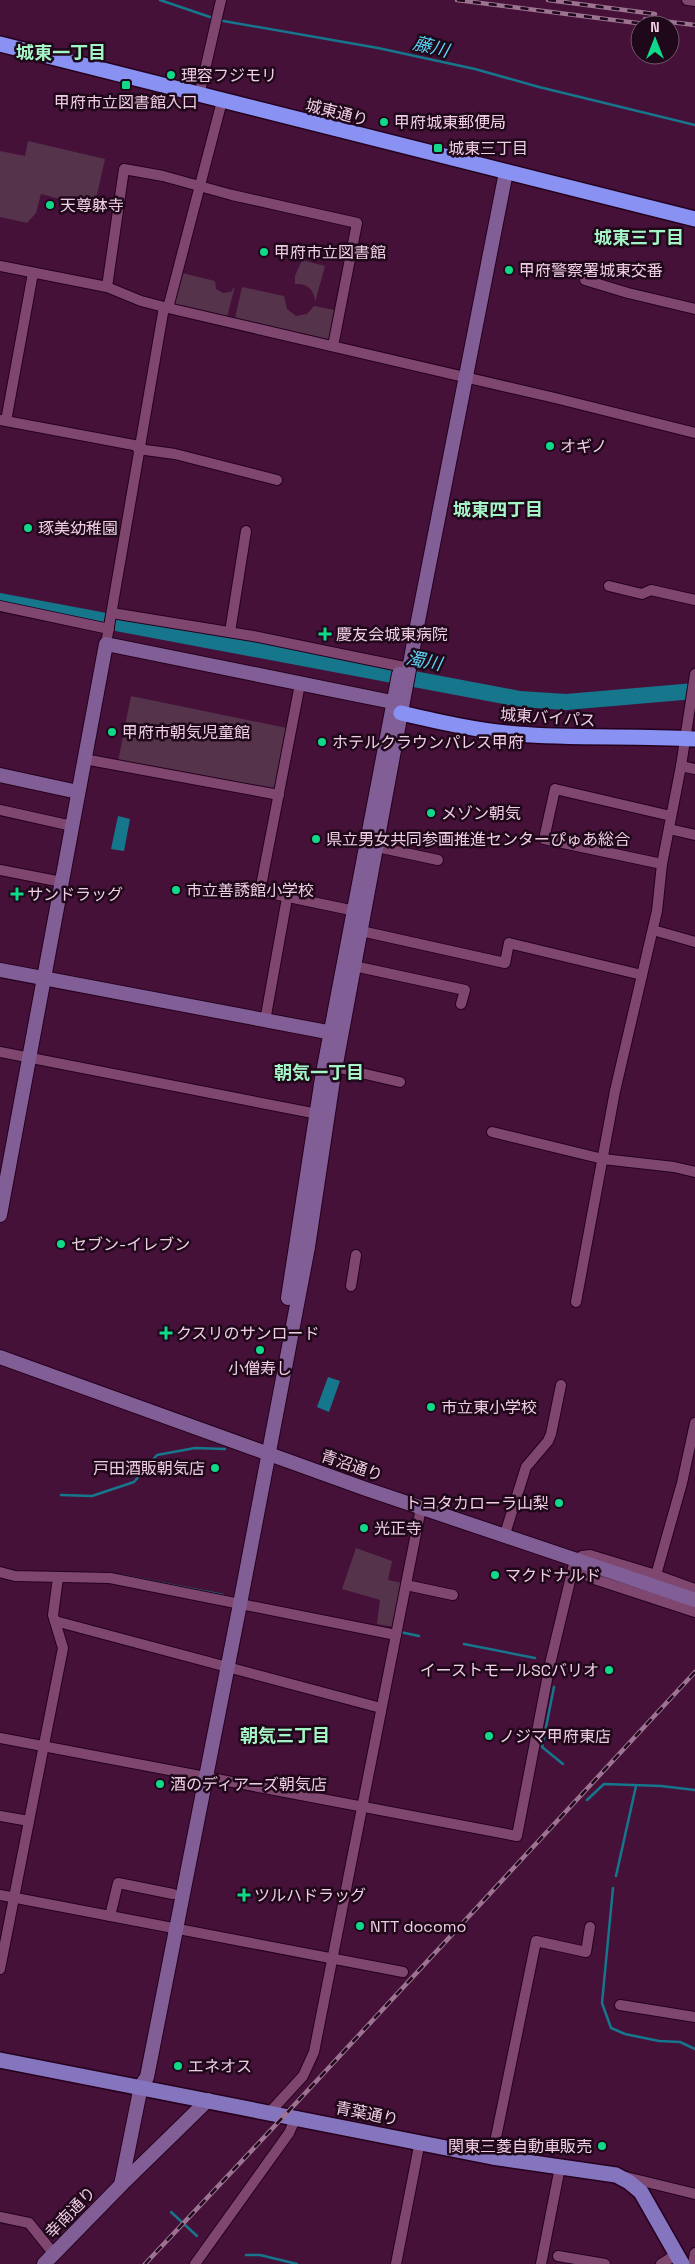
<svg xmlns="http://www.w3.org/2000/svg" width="695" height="2264" font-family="'Space Grotesk','Noto Sans JP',sans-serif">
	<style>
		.green { fill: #54334b }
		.water { fill: #16768c }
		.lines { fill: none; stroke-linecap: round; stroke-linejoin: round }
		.stream { stroke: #16768c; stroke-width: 2.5 }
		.river { stroke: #16768c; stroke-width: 16 }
		.street-casing { stroke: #25011d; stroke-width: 12 }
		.secondary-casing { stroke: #25011d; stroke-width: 16 }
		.primary-casing { stroke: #25011d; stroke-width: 18 }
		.highway-casing { stroke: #25011d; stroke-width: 18 }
		.street { stroke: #7f4770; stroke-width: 10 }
		.secondary { stroke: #825e97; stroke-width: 14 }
		.primary { stroke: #8574be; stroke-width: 15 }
		.highway { stroke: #8992f2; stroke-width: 15 }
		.rail-casing { stroke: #9d7392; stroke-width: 4.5 }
		.rail { stroke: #1f0819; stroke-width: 2.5; stroke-dasharray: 8; stroke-linecap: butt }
		.poi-dot { fill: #10d98a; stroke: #1f0819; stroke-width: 2 }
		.labels { text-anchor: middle; stroke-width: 5; stroke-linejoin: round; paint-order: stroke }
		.poi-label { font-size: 16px; fill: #efcee4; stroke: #1f0819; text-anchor: start }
		.street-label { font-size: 16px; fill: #efcee4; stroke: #1f0819 }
		.water-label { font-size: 18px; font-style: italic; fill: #5ad7f8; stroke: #1f0819 }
		.neighbourhood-label { font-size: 18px; font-weight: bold; fill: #a5f4c6; stroke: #1f0819 }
	</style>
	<rect width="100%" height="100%" fill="#451139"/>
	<g class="green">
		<polygon points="28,141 105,159 94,208 41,194 36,213 27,223 0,217 0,151 25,156"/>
		<path d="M 302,260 L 325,266 L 315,302 C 315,290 307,283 295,284 L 295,276 Z"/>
		<polygon points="178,272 215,281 216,289 223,293 231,292 235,286 226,321 168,308"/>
		<polygon points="242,287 284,296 287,309 296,316 307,314 314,306 339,311 333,346 234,323"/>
		<polygon points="131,696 287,728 276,789 272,791 118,762"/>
		<polygon points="356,1548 392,1561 388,1580 402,1583 394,1627 377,1624 380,1600 342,1589"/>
	</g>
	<g class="water">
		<polygon points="118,816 130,819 124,851 111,849"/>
		<polygon points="328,1377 340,1381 329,1412 317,1407"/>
	</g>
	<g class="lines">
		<g class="stream">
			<polyline points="160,0 213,18"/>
			<polyline points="218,20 378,48 475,69 539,87 695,125"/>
			<polyline points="61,1495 92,1496 134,1482 157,1455 195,1448 225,1449"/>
			<polyline points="99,1573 113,1574"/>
			<polyline points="119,1575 223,1595"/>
			<polyline points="400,1632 419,1636"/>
			<polyline points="464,1644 535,1658"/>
			<polyline points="554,1687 542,1747 563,1764"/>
			<polyline points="587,1800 604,1784 661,1786 695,1790"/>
			<polyline points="616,1876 636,1786"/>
			<polyline points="613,1888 602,2003 611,2028 625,2034 659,2041 680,2042 695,2049"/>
			<polyline points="171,2212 197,2236"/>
			<polyline points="246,2255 260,2255 297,2264"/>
		</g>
		<polyline class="river" points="0,601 520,699 566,702 695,691"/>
		<g class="street-casing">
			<g id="street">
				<polyline points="687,0 695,1"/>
				<polyline points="199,96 221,0"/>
				<polyline points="0,266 107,287 141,301 168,308 555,398 695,433"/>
				<polyline points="585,280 628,293 695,309"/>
				<polyline points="107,287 124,169 163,176 232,195 357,223 333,346"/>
				<polyline points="168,308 222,101"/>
				<polyline points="0,420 139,446"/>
				<polyline points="6,421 33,273"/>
				<polyline points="138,449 175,454 277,480"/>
				<polyline points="609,586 642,594 651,590 695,600"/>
				<polyline points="0,606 109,629"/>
				<polyline points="112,613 253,636 409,668"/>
				<polyline points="230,632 246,531"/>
				<polyline points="106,644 164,307"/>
				<polyline points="300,684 260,891 360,912"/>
				<polyline points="84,759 279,795"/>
				<polyline points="681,766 695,769"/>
				<polyline points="0,810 72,826"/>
				<polyline points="669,829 695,835"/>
				<polyline points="377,847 438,860"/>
				<polyline points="662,864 544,839 555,789 671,816"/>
				<polyline points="0,870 62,882"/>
				<polyline points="653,930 695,942"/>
				<polyline points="361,931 505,963 509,943 642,975"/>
				<polyline points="354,966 465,990 461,1004"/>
				<polyline points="265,1021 287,898"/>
				<polyline points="0,1052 323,1115"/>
				<polyline points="335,1067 400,1082"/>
				<polyline points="492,1132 603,1159 674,1167 695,1172"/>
				<polyline points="351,1286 356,1255"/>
				<polyline points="576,1302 615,1091 657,911 662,864 681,766 695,674"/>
				<polyline points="504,1537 526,1467 548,1441 551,1434 561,1385"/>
				<polyline points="575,1560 581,1572 591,1578 695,1612"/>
				<polyline points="0,1572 15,1576 110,1578 396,1635"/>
				<polyline points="656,1575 695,1589"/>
				<polyline points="406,1585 453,1595"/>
				<polyline points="55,1621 381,1708"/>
				<polyline points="0,1738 517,1836 550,1664 575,1560 582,1556 590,1555 656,1575 682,1483 695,1423"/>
				<polyline points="0,1816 29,1821"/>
				<polyline points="0,1895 403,1972"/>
				<polyline points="110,1916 118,1883 173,1894"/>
				<polyline points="0,1969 63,1648 53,1615 58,1578"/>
				<polyline points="620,2005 695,2017"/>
				<polyline points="270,2112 303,2076 314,2052 421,1508"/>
				<polyline points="492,2157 536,1941 586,1952 590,1927"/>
				<polyline points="626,2177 695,2194"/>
				<polyline points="0,2217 29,2223 54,2254"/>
				<polyline points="558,2256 605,2264"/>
				<polyline points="195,2264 289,2133 296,2117"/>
				<polyline points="396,2264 420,2141"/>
				<polyline points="541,2264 560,2167"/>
				<polyline points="661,2264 677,2254"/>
				<polyline points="693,2264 695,2253"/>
			</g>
		</g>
		<g class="secondary-casing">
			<g id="secondary">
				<polyline points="0,775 78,792"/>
				<polyline points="0,970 338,1034"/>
				<polyline points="0,1215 106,644 402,704"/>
				<polyline points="288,1298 322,1078 399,674"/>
				<polyline points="0,1357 366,1489 695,1600"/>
				<polyline points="121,2185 141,2086 147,2077 240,1604 308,1247 333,1080 417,626 506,172"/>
				<polyline points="44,2264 121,2185 208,2100"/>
			</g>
		</g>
		<g class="primary-casing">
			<polyline id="primary" points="0,2060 492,2157 616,2175 629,2182 641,2192 682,2264"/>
		</g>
		<g class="highway-casing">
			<g id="highway">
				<polyline points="0,44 695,219"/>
				<path d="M 401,713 C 440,722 479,731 518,734 C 577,739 636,735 695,739"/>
			</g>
		</g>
		<use href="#street" class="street"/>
		<use href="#secondary" class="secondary"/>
		<use href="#primary" class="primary"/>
		<use href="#highway" class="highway"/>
		<g class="rail-casing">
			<g id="rail">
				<polyline points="457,0 653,25"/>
				<polyline points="548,0 655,14"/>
				<polyline points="645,19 695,25"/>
				<polyline points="145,2264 285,2115 695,1672"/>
			</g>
		</g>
		<use href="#rail" class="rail"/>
	</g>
	<g class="poi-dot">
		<circle cx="171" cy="75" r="5"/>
		<rect x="121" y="80" width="10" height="10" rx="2.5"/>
		<circle cx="384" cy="122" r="5"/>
		<rect x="433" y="143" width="10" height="10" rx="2.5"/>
		<circle cx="50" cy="205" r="5"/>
		<circle cx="264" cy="252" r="5"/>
		<circle cx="509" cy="270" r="5"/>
		<circle cx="550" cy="446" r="5"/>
		<circle cx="28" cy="528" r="5"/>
		<path d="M322.5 626.5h5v5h5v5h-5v5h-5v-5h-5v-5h5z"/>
		<circle cx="112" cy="732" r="5"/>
		<circle cx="322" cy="742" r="5"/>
		<circle cx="431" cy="813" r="5"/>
		<circle cx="316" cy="839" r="5"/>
		<circle cx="176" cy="890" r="5"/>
		<path d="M14.5 886.5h5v5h5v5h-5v5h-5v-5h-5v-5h5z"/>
		<circle cx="61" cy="1244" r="5"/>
		<path d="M163.5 1325.5h5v5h5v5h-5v5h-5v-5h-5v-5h5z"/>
		<circle cx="260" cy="1350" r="5"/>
		<circle cx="431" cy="1407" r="5"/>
		<circle cx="215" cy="1468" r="5"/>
		<circle cx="559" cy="1503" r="5"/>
		<circle cx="364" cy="1528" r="5"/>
		<circle cx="495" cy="1575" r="5"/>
		<circle cx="609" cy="1670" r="5"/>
		<circle cx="489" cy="1736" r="5"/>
		<circle cx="160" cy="1784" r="5"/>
		<path d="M241.5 1887.5h5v5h5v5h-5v5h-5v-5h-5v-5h5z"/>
		<circle cx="360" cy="1926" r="5"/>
		<circle cx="178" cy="2066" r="5"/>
		<circle cx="602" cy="2146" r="5"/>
	</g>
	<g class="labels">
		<g class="poi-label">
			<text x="181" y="81">理容フジモリ</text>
			<text x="126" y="108" text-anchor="middle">甲府市立図書館入口</text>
			<text x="394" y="128">甲府城東郵便局</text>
			<text x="448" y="154">城東三丁目</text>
			<text x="60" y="211">天尊躰寺</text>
			<text x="274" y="258">甲府市立図書館</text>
			<text x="519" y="276">甲府警察署城東交番</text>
			<text x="560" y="452">オギノ</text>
			<text x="38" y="534">琢美幼稚園</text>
			<text x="336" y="640">慶友会城東病院</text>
			<text x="122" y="738">甲府市朝気児童館</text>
			<text x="332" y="748">ホテルクラウンパレス甲府</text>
			<text x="441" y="819">メゾン朝気</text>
			<text x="326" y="845">県立男女共同参画推進センターぴゅあ総合</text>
			<text x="186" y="896">市立善誘館小学校</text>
			<text x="27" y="900">サンドラッグ</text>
			<text x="71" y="1250">セブン-イレブン</text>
			<text x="176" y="1339">クスリのサンロード</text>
			<text x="260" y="1374" text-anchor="middle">小僧寿し</text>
			<text x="441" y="1413">市立東小学校</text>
			<text x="205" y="1474" text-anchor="end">戸田酒販朝気店</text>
			<text x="549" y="1509" text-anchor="end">トヨタカローラ山梨</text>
			<text x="374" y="1534">光正寺</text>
			<text x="505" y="1581">マクドナルド</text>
			<text x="599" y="1676" text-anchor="end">イーストモールSCバリオ</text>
			<text x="499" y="1742">ノジマ甲府東店</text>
			<text x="170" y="1790">酒のディアーズ朝気店</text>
			<text x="254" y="1901">ツルハドラッグ</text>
			<text x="370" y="1932">NTT docomo</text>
			<text x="188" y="2072">エネオス</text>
			<text x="592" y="2152" text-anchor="end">関東三菱自動車販売</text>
		</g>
		<g class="street-label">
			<text transform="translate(337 112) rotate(14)" y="6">城東通り</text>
			<text transform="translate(548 717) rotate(4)" y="6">城東バイパス</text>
			<text transform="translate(352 1465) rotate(19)" y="6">青沼通り</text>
			<text transform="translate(367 2113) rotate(11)" y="6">青葉通り</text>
			<text transform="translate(70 2212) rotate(-46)" y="6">幸南通り</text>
		</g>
		<g class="water-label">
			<text transform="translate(431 47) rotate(14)" y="6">藤川</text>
			<text transform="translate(424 661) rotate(11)" y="6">濁川</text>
		</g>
		<g class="neighbourhood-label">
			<text x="61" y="59">城東一丁目</text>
			<text x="639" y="244">城東三丁目</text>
			<text x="498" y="516">城東四丁目</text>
			<text x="319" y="1079">朝気一丁目</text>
			<text x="285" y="1742">朝気三丁目</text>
		</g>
	</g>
	<g transform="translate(655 40)"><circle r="24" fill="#1f0819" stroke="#72576a"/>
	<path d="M0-4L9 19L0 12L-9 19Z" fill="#10d98a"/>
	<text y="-8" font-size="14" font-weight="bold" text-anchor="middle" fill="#efcee4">N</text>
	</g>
</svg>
